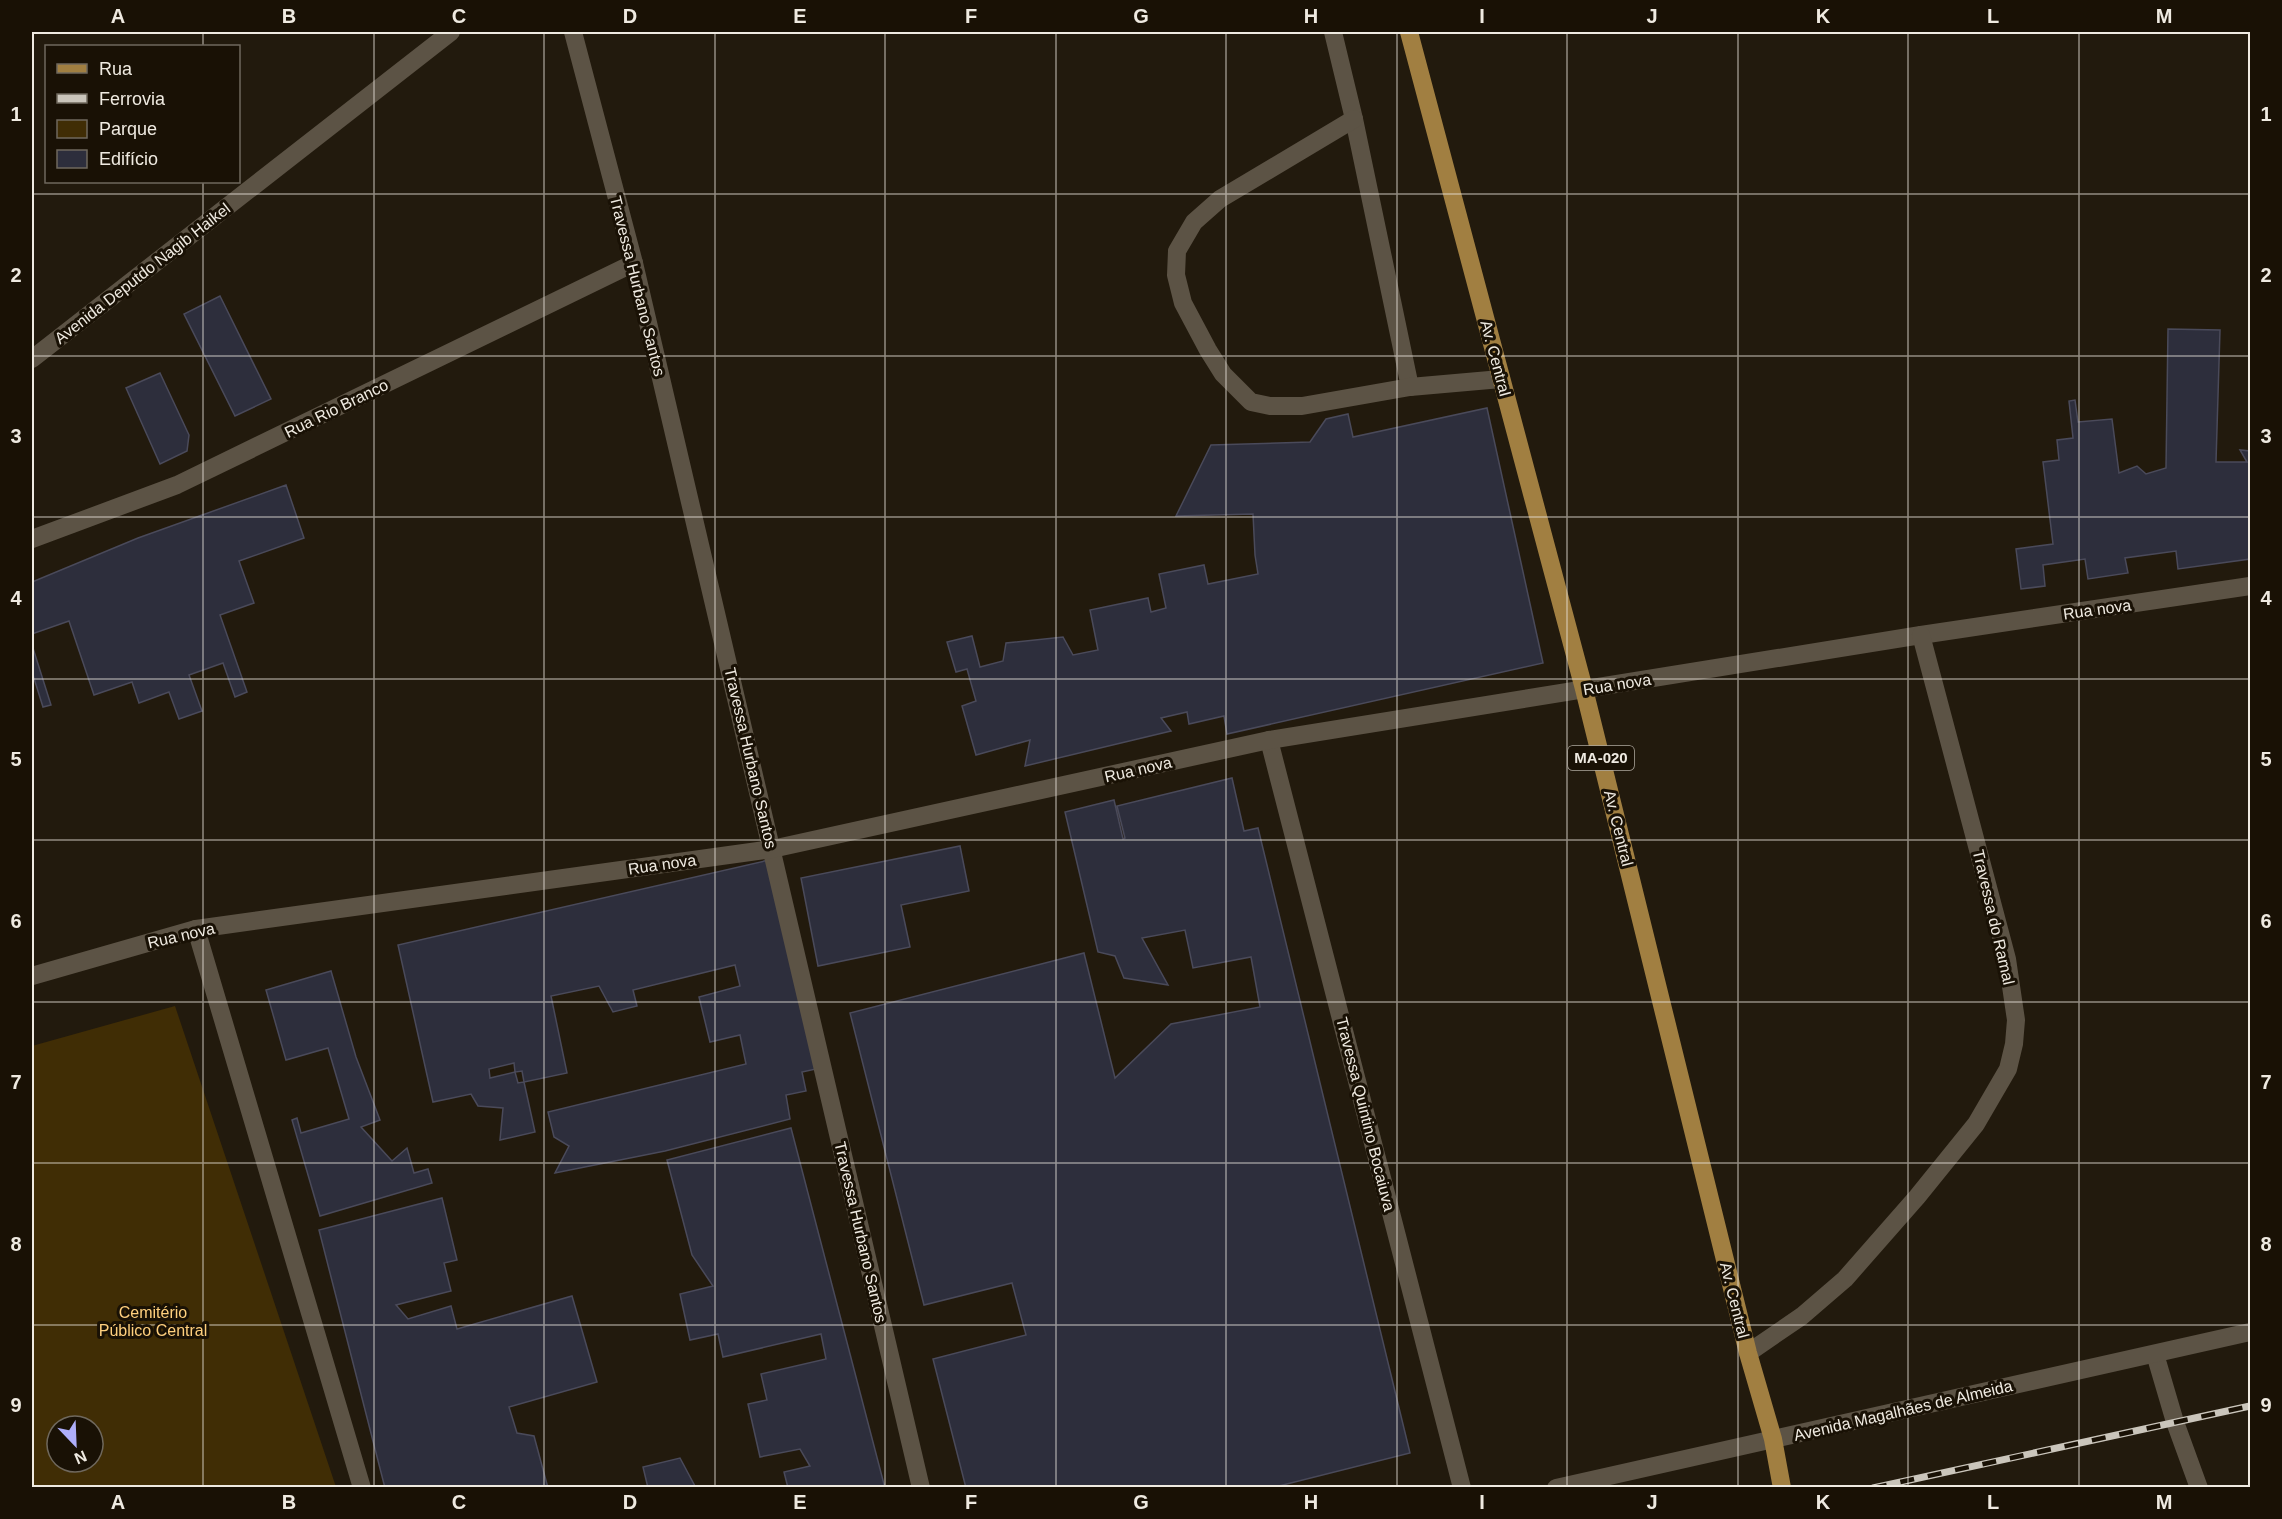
<svg xmlns="http://www.w3.org/2000/svg" width="2282" height="1519" font-family="Helvetica,sans-serif">
	<style>
		.green { fill: #402d05; fill-rule: evenodd }
		.building { fill: #2d2e3c; stroke: #4a4a5a; stroke-width: 1.5; fill-rule: evenodd }
		.lines { fill: none; stroke-linecap: round; stroke-linejoin: round }
		.street { stroke: #5c5345; stroke-width: 18 }
		.secondary { stroke: #5c5345; stroke-width: 18 }
		.primary { stroke: #a17f41; stroke-width: 18 }
		.rail-casing { stroke: #cac5bb; stroke-width: 7 }
		.rail { stroke: #191105; stroke-width: 4.5; stroke-dasharray: 14; stroke-linecap: butt }
		.grid { fill: none; stroke: #efeae1; stroke-width: 1.5; stroke-opacity: 0.55 }
		.labels { text-anchor: middle; stroke-width: 6; stroke-linejoin: round; paint-order: stroke }
		.shield { fill: #191105; stroke: #afa99f; stroke-width: 1.5 }
		.shield-label { font-size: 15px; font-weight: bold; fill: #efeae1 }
		.street-label { font-size: 16px; fill: #efeae1; stroke: #191105 }
		.park-label { font-size: 16px; fill: #ffd07e; stroke: #191105 }
		.neatline { fill: none; stroke: #efeae1; stroke-width: 2 }
		.grid-label { font-size: 20px; text-anchor: middle; font-weight: bold; fill: #efeae1 }
	</style>
	<rect width="100%" height="100%" fill="#221a0d"/>
	<path class="green" d="M 175,1006 L 336,1487 L 32,1487 L 32,1046 ZM 57,1426 L 93,1426 L 93,1462 L 57,1462 Z"/>
	<g class="building">
		<polygon points="220,296 271,399 235,416 184,314"/>
		<polygon points="2168,329 2220,330 2216,462 2247,462 2240,450 2250,451 2250,559 2178,569 2176,551 2125,558 2128,573 2088,579 2085,559 2043,565 2045,586 2021,589 2016,549 2053,544 2043,462 2059,460 2057,440 2073,438 2069,401 2075,400 2078,422 2112,419 2119,473 2137,466 2146,474 2166,468"/>
		<polygon points="160,373 189,435 187,451 160,464 126,388"/>
		<polygon points="1487,408 1543,663 1227,734 1224,716 1189,724 1187,712 1161,718 1171,731 1025,766 1030,740 976,755 962,706 976,701 967,669 956,672 947,642 972,636 980,667 1003,661 1006,643 1063,637 1073,655 1098,650 1090,610 1148,598 1151,612 1166,608 1159,574 1204,565 1208,584 1258,574 1255,555 1253,514 1176,516 1211,445 1310,442 1326,419 1348,414 1353,437"/>
		<polygon points="286,485 304,538 239,561 254,603 220,615 247,692 235,697 223,663 189,675 202,711 179,719 169,692 139,703 132,682 94,695 69,621 32,634 32,582 138,538"/>
		<polygon points="32,645 51,705 43,707 32,672"/>
		<polygon points="1232,778 1244,831 1258,828 1410,1453 1271,1488 966,1488 933,1359 1026,1335 1012,1283 924,1305 850,1013 1084,953 1115,1078 1171,1024 1260,1007 1251,957 1193,968 1185,930 1142,938 1168,985 1124,978 1115,956 1098,952 1065,812 1114,800 1123,839 1125,838 1117,806"/>
		<polygon points="960,846 969,891 901,905 910,947 818,966 801,878"/>
		<path d="M 769,860 L 816,1069 L 802,1072 L 806,1091 L 786,1095 L 790,1119 L 665,1151 L 555,1173 L 569,1146 L 554,1137 L 548,1112 L 746,1064 L 740,1035 L 710,1042 L 699,997 L 740,986 L 735,965 L 633,990 L 637,1006 L 613,1012 L 599,986 L 551,996 L 567,1073 L 524,1082 L 535,1132 L 500,1140 L 503,1108 L 478,1106 L 471,1094 L 433,1102 L 398,945 ZM 514,1063 L 515,1072 L 490,1078 L 489,1069 ZM 522,1071 L 524,1082 L 518,1083 L 515,1072 Z"/>
		<polygon points="331,971 356,1057 380,1120 361,1127 392,1161 407,1148 414,1173 428,1169 432,1183 320,1216 292,1120 297,1118 301,1133 349,1119 328,1048 286,1060 266,990"/>
		<polygon points="791,1128 885,1488 788,1488 784,1472 810,1466 800,1449 760,1457 748,1404 767,1400 761,1374 826,1359 821,1334 723,1357 718,1334 690,1340 680,1294 713,1286 692,1255 667,1160"/>
		<polygon points="442,1198 457,1260 444,1263 451,1291 396,1305 408,1319 451,1306 457,1329 572,1296 597,1382 509,1407 517,1433 534,1436 548,1488 385,1488 319,1230"/>
		<polygon points="680,1458 696,1488 648,1488 643,1467"/>
	</g>
	<g class="lines">
		<g class="street">
			<polyline points="573,32 634,263 921,1488"/>
			<polyline points="1333,32 1354,119 1410,387"/>
			<polyline points="1354,119 1220,199 1194,222 1177,251 1176,275 1183,303 1208,350 1223,374 1251,402 1270,406 1302,406 1410,387 1501,379"/>
			<polyline points="32,539 177,485 634,263"/>
			<polyline points="1269,740 1462,1488"/>
			<polyline points="196,929 362,1488"/>
			<polyline points="32,976 196,929 772,849 1269,740 1921,635 2250,586"/>
			<polyline points="1748,1353 1802,1316 1845,1279 1917,1197 1976,1124 2008,1069 2014,1044 2016,1020 2007,959 1921,635"/>
			<polyline points="2155,1354 2175,1422 2199,1488"/>
		</g>
		<g class="secondary">
			<polyline points="32,359 451,32"/>
			<polyline points="1556,1488 2250,1332"/>
		</g>
		<polyline class="primary" points="1409,32 1584,689 1748,1353 1773,1439 1782,1488"/>
		<g class="rail-casing">
			<polyline id="rail" points="1873,1488 2250,1406"/>
		</g>
		<use href="#rail" class="rail"/>
	</g>
	<path class="grid" d="M 203,32 L 203,46M 374,32 L 374,1488M 544,32 L 544,1488M 715,32 L 715,1488M 885,32 L 885,1488M 1056,32 L 1056,1488M 1226,32 L 1226,1488M 1397,32 L 1397,1488M 1567,32 L 1567,1488M 1738,32 L 1738,1488M 1908,32 L 1908,1488M 2079,32 L 2079,1488M 203,182 L 203,1488M 32,194 L 2250,194M 32,356 L 2250,356M 32,517 L 2250,517M 32,679 L 2250,679M 32,840 L 2250,840M 32,1002 L 2250,1002M 32,1163 L 2250,1163M 32,1325 L 2250,1325"/>
	<g class="labels">
		<rect class="shield" x="1568" y="746" width="66" height="24" rx="4.5"/>
		<g class="shield-label">
			<text x="1601" y="763">MA-020</text>
		</g>
		<g class="street-label">
			<text transform="translate(142 273) rotate(-38)" y="6">Avenida Deputdo Nagib Haikel</text>
			<text transform="translate(638 286) rotate(76)" y="6">Travessa Hurbano Santos</text>
			<text transform="translate(1496 358) rotate(75)" y="6">Av. Central</text>
			<text transform="translate(336 408) rotate(-26)" y="6">Rua Rio Branco</text>
			<text transform="translate(2097 609) rotate(-8)" y="6">Rua nova</text>
			<text transform="translate(1617 684) rotate(-9)" y="6">Rua nova</text>
			<text transform="translate(751 758) rotate(77)" y="6">Travessa Hurbano Santos</text>
			<text transform="translate(1138 769) rotate(-13)" y="6">Rua nova</text>
			<text transform="translate(1619 828) rotate(76)" y="6">Av. Central</text>
			<text transform="translate(662 864) rotate(-8)" y="6">Rua nova</text>
			<text transform="translate(1994 917) rotate(77)" y="6">Travessa do Ramal</text>
			<text transform="translate(181 935) rotate(-13)" y="6">Rua nova</text>
			<text transform="translate(1366 1114) rotate(76)" y="6">Travessa Quintino Bocaiuva</text>
			<text transform="translate(861 1232) rotate(77)" y="6">Travessa Hurbano Santos</text>
			<text transform="translate(1735 1300) rotate(76)" y="6">Av. Central</text>
			<text transform="translate(1903 1410) rotate(-13)" y="6">Avenida Magalhães de Almeida</text>
		</g>
		<g class="park-label">
			<text x="153" y="1318">Cemitério<tspan x="153" dy="18">Público Central</tspan></text>
		</g>
	</g>
	<rect width="2282" height="1519" fill="none" stroke="#191105" stroke-width="66"/>
	<rect x="45" y="45" width="195" height="138" fill="#191105" stroke="#6f685d" stroke-width="1.5"/>
	<rect x="57" y="64" width="30" height="9" fill="#a17f41" stroke="#6f685d" stroke-width="1.5"/>
	<text x="99" y="75" font-size="18" fill="#efeae1">Rua</text>
	<rect x="57" y="94" width="30" height="9" fill="#cac5bb" stroke="#6f685d" stroke-width="1.5"/>
	<text x="99" y="105" font-size="18" fill="#efeae1">Ferrovia</text>
	<rect x="57" y="120" width="30" height="18" fill="#402d05" stroke="#6f685d" stroke-width="1.5"/>
	<text x="99" y="135" font-size="18" fill="#efeae1">Parque</text>
	<rect x="57" y="150" width="30" height="18" fill="#2d2e3c" stroke="#6f685d" stroke-width="1.5"/>
	<text x="99" y="165" font-size="18" fill="#efeae1">Edifício</text>
	<g transform="translate(75 1444) rotate(157)"><circle r="28" fill="#191105" stroke="#6f685d" stroke-width="1.5"/>
	<path d="M0-4.5L10 22L0 15L-10 22Z" fill="#aeaefa"/>
	<text y="-9" font-size="16" font-weight="bold" text-anchor="middle" fill="#efeae1">N</text>
	</g>
	<rect x="33" y="33" width="2216" height="1453" class="neatline"/>
	<g class="grid-label">
		<text x="118" y="23">A</text>
		<text x="289" y="23">B</text>
		<text x="459" y="23">C</text>
		<text x="630" y="23">D</text>
		<text x="800" y="23">E</text>
		<text x="971" y="23">F</text>
		<text x="1141" y="23">G</text>
		<text x="1311" y="23">H</text>
		<text x="1482" y="23">I</text>
		<text x="1652" y="23">J</text>
		<text x="1823" y="23">K</text>
		<text x="1993" y="23">L</text>
		<text x="2164" y="23">M</text>
		<text x="16" y="121">1</text>
		<text x="2266" y="121">1</text>
		<text x="16" y="282">2</text>
		<text x="2266" y="282">2</text>
		<text x="16" y="443">3</text>
		<text x="2266" y="443">3</text>
		<text x="16" y="605">4</text>
		<text x="2266" y="605">4</text>
		<text x="16" y="766">5</text>
		<text x="2266" y="766">5</text>
		<text x="16" y="928">6</text>
		<text x="2266" y="928">6</text>
		<text x="16" y="1089">7</text>
		<text x="2266" y="1089">7</text>
		<text x="16" y="1251">8</text>
		<text x="2266" y="1251">8</text>
		<text x="16" y="1412">9</text>
		<text x="2266" y="1412">9</text>
		<text x="118" y="1509">A</text>
		<text x="289" y="1509">B</text>
		<text x="459" y="1509">C</text>
		<text x="630" y="1509">D</text>
		<text x="800" y="1509">E</text>
		<text x="971" y="1509">F</text>
		<text x="1141" y="1509">G</text>
		<text x="1311" y="1509">H</text>
		<text x="1482" y="1509">I</text>
		<text x="1652" y="1509">J</text>
		<text x="1823" y="1509">K</text>
		<text x="1993" y="1509">L</text>
		<text x="2164" y="1509">M</text>
	</g>
</svg>
